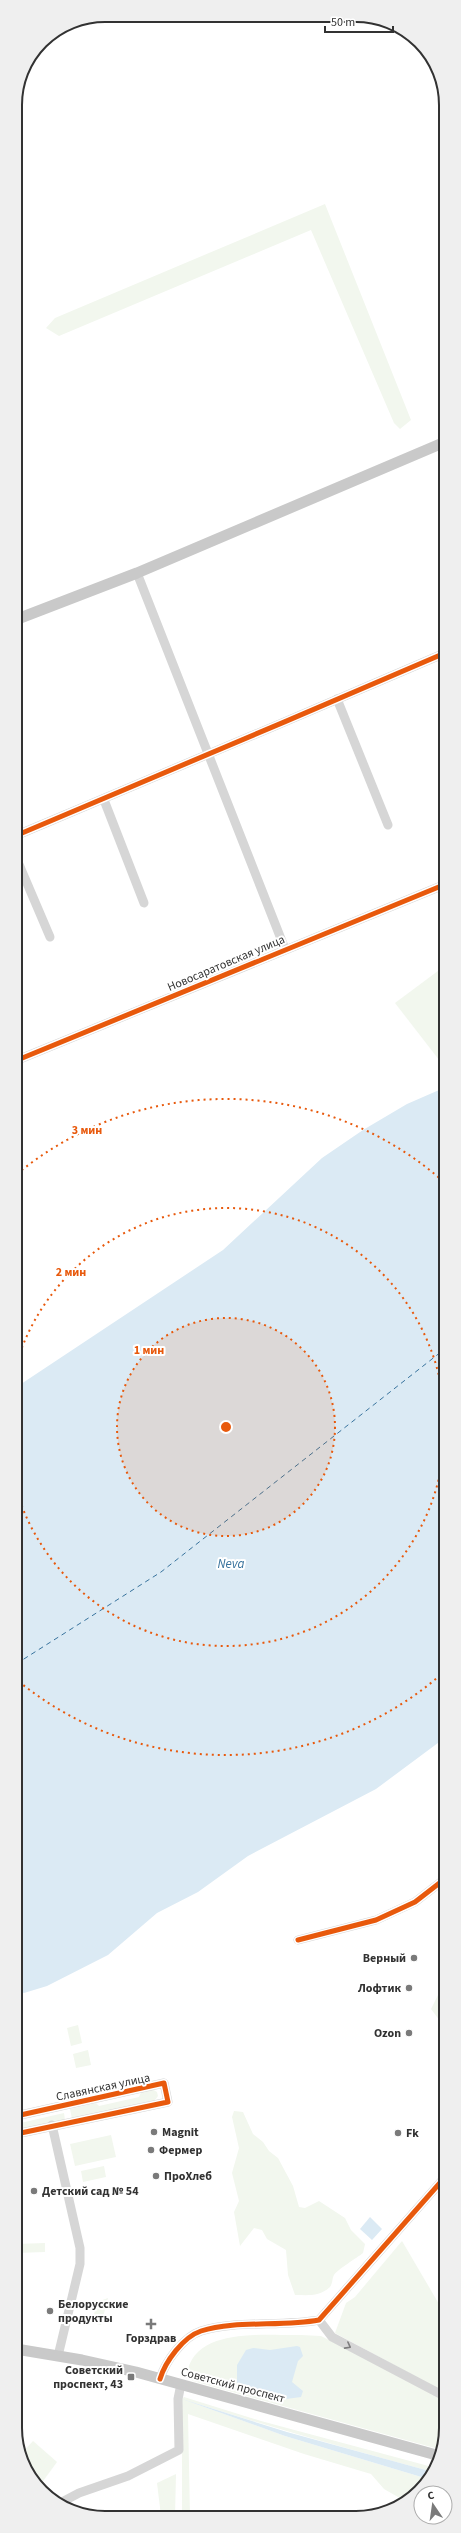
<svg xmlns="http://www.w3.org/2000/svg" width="461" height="2533" font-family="'Source Sans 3',sans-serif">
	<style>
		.green { fill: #f2f7ee }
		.water { fill: #dbeaf4 }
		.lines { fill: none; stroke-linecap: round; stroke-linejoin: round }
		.ferry { stroke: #38739d; stroke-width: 1; stroke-dasharray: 5 4; stroke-linecap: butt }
		.minor { stroke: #d6d6d6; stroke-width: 9 }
		.major { stroke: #c9c9c9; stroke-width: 11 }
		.cycleway-casing { stroke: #fff; stroke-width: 8 }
		.cycleway { stroke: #e8590c; stroke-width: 5 }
		.oneway { stroke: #7c7c7c }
		.ring { fill: none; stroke: #e8590c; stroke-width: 2; stroke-dasharray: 2 4 }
		.poi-dot { fill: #7a7a7a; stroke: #fff; stroke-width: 1.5 }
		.labels { text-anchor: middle; stroke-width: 4; stroke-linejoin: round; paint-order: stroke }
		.street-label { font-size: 12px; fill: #323232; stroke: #fff }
		.poi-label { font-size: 12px; font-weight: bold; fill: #323232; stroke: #fff; text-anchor: start }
		.water-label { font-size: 13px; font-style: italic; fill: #38739d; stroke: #fff }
		.rim { fill: none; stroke: #323232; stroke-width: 2 }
		.centre { fill: #e8590c; stroke: #fff; stroke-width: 2 }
		.ring-label { font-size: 12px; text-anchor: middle; font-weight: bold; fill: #e8590c; stroke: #fff; stroke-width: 4; stroke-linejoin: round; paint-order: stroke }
	</style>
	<rect width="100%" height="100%" fill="#fff"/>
	<g class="green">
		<polygon points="325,204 411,420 400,429 394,423 311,230 59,336 46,328 55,318"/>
		<polygon points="446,965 446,1063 443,1065 395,1003"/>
		<polygon points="440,1991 446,1997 446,2029 431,2009"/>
		<polygon points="78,2025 82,2043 71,2046 67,2028"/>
		<polygon points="88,2050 91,2065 76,2068 73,2054"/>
		<polygon points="152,2089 157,2092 158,2096 155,2100 72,2119 70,2109 96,2103 99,2106 139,2097 141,2092"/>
		<path d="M 234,2111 L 243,2112 L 253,2134 L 263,2142 L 269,2151 L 278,2158 L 293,2186 L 299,2207 L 305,2208 L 319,2201 L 345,2218 L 351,2230 L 365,2244 L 363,2253 C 357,2258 338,2269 334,2275 C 332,2278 333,2283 330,2287 C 319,2297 308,2295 295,2295 L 288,2275 L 286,2250 L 267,2239 L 262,2230 L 254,2228 L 240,2246 L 234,2212 L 239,2201 L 232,2173 L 239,2148 L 232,2117 Z"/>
		<polygon points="64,2113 65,2120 16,2131 16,2124"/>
		<polygon points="111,2135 116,2157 75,2166 70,2144"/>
		<polygon points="104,2166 106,2177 83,2182 81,2171"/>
		<polygon points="402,2241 446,2316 446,2393 335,2333 346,2303 355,2297"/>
		<polygon points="45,2243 45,2252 16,2253 16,2244"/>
		<polygon points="108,2298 101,2325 92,2323 97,2302"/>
		<path d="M 301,2335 L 321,2336 L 446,2399 L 446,2428 L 442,2450 L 193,2381 L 187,2375 C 193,2326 266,2336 301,2335 Z"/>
		<path d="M 184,2397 L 261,2421 L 436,2468 L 433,2472 C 350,2450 267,2426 185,2400 L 285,2436 L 428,2479 L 423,2487 L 405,2501 L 384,2489 L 371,2474 L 304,2454 L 188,2414 L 190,2517 L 182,2517 L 182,2399 Z"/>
		<polygon points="33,2441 57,2462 38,2488 22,2453"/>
		<polygon points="176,2474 175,2517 161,2516 157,2483"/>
	</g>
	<g class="water">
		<polygon points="446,1087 446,1737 376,1789 248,1856 198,1892 157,1913 108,1955 47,1986 24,1993 16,1990 15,1388 223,1250 322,1158 363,1130 407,1104"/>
		<polygon points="370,2217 382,2229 372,2240 360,2229"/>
		<polygon points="297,2346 300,2347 303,2356 298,2361 292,2382 303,2391 301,2397 286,2399 274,2393 257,2393 237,2383 237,2365 246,2350 253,2348 270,2350"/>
		<polygon points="182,2399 287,2432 433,2472 428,2479 285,2436"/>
	</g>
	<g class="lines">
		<polyline class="ferry" points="16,1664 161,1572 446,1348"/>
		<g class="minor">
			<polyline points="137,573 285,949"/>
			<polyline points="337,699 388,825"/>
			<polyline points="104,800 144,903"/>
			<path d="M 15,836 C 159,775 302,715 445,653"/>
			<polyline points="15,855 50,937"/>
			<polyline points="15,1061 446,884"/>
			<polyline points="298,1940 376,1920 415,1902 446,1878"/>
			<polyline points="16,2116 164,2083 168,2102 16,2134"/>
			<polyline points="52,2125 80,2248 80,2264 58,2356"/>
			<polyline points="319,2320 332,2337 446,2397"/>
			<path d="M 160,2379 C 165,2362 183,2337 201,2331 C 235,2320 282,2327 319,2320 L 446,2176"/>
			<polyline points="62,2502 79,2493 128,2476 179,2450 178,2399 181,2384"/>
		</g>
		<g class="major">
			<polyline points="15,620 137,573 445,442"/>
			<polyline points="16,2349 82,2360 136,2372 440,2456"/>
		</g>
		<g class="cycleway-casing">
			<g id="cycleway">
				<path d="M 15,836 C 159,775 302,715 445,653"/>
				<polyline points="15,1061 446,884"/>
				<polyline points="298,1940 376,1920 415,1902 446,1878"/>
				<polyline points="16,2116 164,2083 168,2102 16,2134"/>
				<path d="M 160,2379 C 165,2362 183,2337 201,2331 C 235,2320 282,2327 319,2320 L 446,2176"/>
			</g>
		</g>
		<use href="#cycleway" class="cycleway"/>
	</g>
	<defs><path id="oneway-chevron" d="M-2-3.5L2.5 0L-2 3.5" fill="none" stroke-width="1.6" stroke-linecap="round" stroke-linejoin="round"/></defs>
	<use class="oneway" href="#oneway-chevron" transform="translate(348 2346) rotate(28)"/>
	<circle cx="226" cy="1427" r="109" fill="#e8590c" fill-opacity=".12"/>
	<g class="ring">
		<circle cx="226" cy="1427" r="109"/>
		<path d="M16 1365A219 219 0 1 1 16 1489"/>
		<path d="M445 1671A328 328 0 0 1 17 1680M17 1174A328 328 0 0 1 445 1183"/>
	</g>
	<g class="poi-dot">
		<circle cx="414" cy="1958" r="4"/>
		<circle cx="409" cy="1988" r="4"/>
		<circle cx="409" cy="2033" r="4"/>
		<circle cx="154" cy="2132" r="4"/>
		<circle cx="398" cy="2133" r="4"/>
		<circle cx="151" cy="2150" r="4"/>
		<circle cx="156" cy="2176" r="4"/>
		<circle cx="34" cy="2191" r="4"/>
		<circle cx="50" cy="2311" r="4"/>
		<path d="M149 2318h4v4h4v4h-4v4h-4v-4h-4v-4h4z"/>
		<rect x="127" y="2373" width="8" height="8" rx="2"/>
	</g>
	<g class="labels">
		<g class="street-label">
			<text transform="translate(226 963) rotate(-23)" y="4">Новосаратовская улица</text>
			<text transform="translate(103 2087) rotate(-12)" y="4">Славянская улица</text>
			<text transform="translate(233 2385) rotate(15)" y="4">Советский проспект</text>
		</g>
		<g class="poi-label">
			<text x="406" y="1962" text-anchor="end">Верный</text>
			<text x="401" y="1992" text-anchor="end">Лофтик</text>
			<text x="401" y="2037" text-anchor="end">Ozon</text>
			<text x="162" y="2136">Magnit</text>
			<text x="406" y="2137">Fk</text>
			<text x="159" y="2154">Фермер</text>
			<text x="164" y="2180">ПроХлеб</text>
			<text x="42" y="2195">Детский сад № 54</text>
			<text x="58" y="2308">Белорусские<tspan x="58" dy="14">продукты</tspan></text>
			<text x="151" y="2342" text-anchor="middle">Горздрав</text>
			<text x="123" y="2374" text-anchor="end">Советский<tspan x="123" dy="14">проспект, 43</tspan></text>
		</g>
		<g class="water-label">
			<text x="231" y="1568">Neva</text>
		</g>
	</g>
	<path d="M0 0H461V2533H0ZM105 22H356A83 83 0 0 1 439 105V2428A83 83 0 0 1 356 2511H105A83 83 0 0 1 22 2428V105A83 83 0 0 1 105 22Z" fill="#efefef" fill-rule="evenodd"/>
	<path class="rim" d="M105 22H356A83 83 0 0 1 439 105V2428A83 83 0 0 1 356 2511H105A83 83 0 0 1 22 2428V105A83 83 0 0 1 105 22Z"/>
	<circle cx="226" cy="1427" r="6" class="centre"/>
	<g class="ring-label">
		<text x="87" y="1134">3 мин</text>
		<text x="71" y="1276">2 мин</text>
		<text x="149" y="1354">1 мин</text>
	</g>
	<g transform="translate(433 2505) rotate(347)"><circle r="19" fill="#ffffff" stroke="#adadad"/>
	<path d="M0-3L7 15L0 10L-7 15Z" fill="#7a7a7a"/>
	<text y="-6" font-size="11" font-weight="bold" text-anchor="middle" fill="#323232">С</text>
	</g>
	<path d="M325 26v6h68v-6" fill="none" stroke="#323232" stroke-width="2"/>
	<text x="331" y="26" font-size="12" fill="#323232" stroke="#ffffff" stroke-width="3" paint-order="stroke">50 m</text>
</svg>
